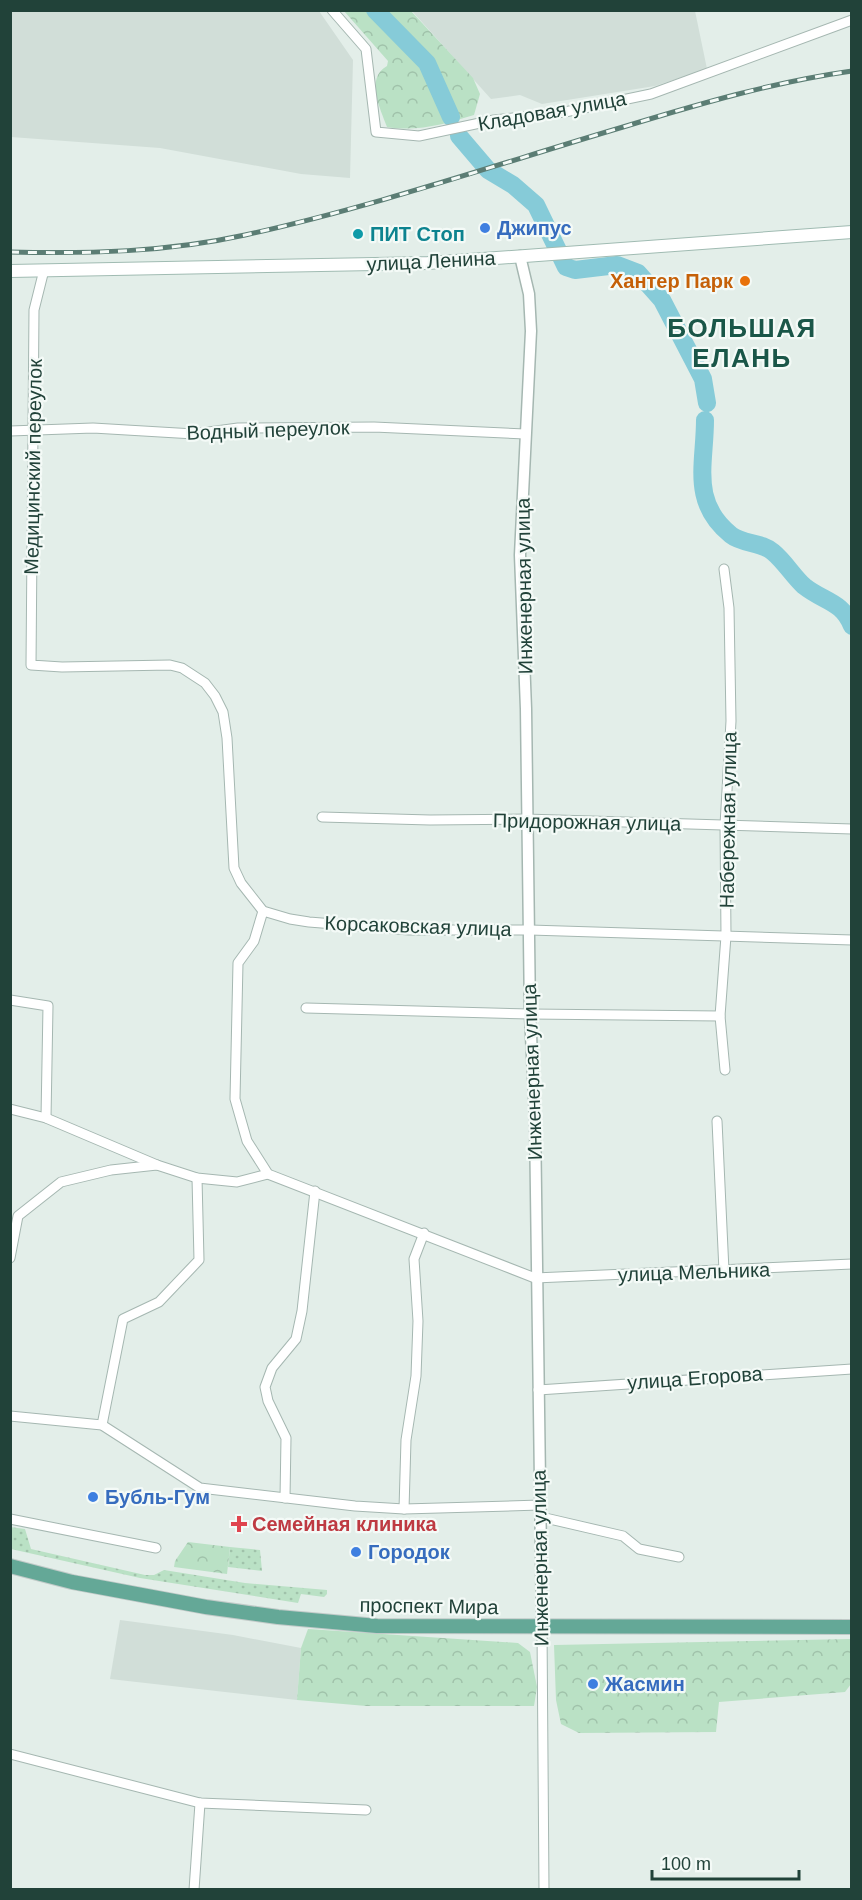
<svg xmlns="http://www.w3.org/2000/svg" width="862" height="1900" font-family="Helvetica,sans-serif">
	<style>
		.built { fill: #d1ded8 }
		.grass { fill: url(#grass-dots) }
		.forest { fill: url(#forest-crowns) }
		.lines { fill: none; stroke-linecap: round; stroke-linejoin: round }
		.river { stroke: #86cbd8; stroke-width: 18 }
		.minor-casing { stroke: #a5b7b1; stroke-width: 11 }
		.tertiary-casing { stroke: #a5b7b1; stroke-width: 13 }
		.secondary-casing { stroke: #a0bbb2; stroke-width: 14 }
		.primary-casing { stroke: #c1cac8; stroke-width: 16 }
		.minor { stroke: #fff; stroke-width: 9 }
		.tertiary { stroke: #fff; stroke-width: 10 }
		.secondary { stroke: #fff; stroke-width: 12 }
		.primary { stroke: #64a897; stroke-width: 14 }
		.rail-casing { stroke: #5b7d74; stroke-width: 5 }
		.rail { stroke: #f4faf7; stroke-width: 3; stroke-dasharray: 9; stroke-linecap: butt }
		.shop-dot { fill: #3f7fe0; stroke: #f4faf7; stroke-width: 2 }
		.culture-dot { fill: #0f9aa8; stroke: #f4faf7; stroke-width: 2 }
		.food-dot { fill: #e8710a; stroke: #f4faf7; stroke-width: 2 }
		.health-dot { fill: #e0444e; stroke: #f4faf7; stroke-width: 2 }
		.labels { text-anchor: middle; stroke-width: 4.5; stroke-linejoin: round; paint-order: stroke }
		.street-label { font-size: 20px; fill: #214239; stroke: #f4faf7 }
		.shop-label { font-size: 20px; font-weight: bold; fill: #366cbe; stroke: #f4faf7; text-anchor: start }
		.culture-label { font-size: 20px; font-weight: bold; fill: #0d838f; stroke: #f4faf7; text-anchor: start }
		.food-label { font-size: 20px; font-weight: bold; fill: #c56008; stroke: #f4faf7; text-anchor: end }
		.health-label { font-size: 20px; font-weight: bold; fill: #be3a42; stroke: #f4faf7; text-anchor: start }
		.district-label { font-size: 26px; font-weight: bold; letter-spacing: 1.5px; fill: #1a5648; stroke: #f4faf7 }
	</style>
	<defs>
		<pattern id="grass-dots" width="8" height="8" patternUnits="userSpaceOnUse" patternTransform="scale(1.5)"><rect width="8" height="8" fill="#bae1c5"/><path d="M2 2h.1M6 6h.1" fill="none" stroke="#a0c2aa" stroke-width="1.8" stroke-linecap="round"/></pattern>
		<pattern id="forest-crowns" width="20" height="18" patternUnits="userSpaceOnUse" patternTransform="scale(1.5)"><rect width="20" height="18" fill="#bae1c5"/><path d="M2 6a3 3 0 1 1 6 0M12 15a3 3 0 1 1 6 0" fill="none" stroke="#a0c2aa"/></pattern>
	</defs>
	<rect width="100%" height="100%" fill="#e3eee9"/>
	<g class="built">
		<polygon points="10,11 319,11 353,60 350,178 301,174 160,148 11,137"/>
		<polygon points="412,11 695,11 707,69 655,86 542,104 520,95 491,99"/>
		<polygon points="120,1620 233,1635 301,1648 297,1700 110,1679"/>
	</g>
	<g class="grass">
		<polygon points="10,1527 25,1529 31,1549 145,1575 154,1575 164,1570 245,1583 327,1590 327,1594 324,1597 301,1594 298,1603 140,1578 11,1549"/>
		<polygon points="230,1547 260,1550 262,1571 228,1567"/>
	</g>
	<g class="forest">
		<path d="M 344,11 L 411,11 L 473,78 L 480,94 L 474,115 C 445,124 418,132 387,127 C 380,108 365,78 387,66 L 388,61 Z"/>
		<polygon points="188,1542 230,1547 227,1574 174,1567 175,1561"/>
		<polygon points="308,1629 518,1643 530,1652 537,1687 534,1706 366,1706 297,1700 301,1648"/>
		<polygon points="851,1639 851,1684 845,1692 719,1702 716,1732 579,1733 561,1724 556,1700 554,1645"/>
	</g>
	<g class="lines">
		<g class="river">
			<polyline points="375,10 427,63 451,117"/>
			<polyline points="459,136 488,170 513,185 536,205 566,267 575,270 617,265 638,273 662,300 703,379 707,403"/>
			<path d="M 705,420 C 705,464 690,502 731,535 C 742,544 762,542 773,552 C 785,562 793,576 804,586 C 824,602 842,601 852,626"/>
		</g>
		<g class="minor-casing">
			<g id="minor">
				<polyline points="332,10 366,49 376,132 419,136 494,120 565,112 651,94 852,20"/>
				<polyline points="44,270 34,310 31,665 62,667 170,665 182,668 205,683 215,696 223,712 227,738 234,868 241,883 263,911 290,919 309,922 409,930 530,930 852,940"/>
				<polyline points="10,431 93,428 194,434 238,428 374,427 525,434"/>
				<polyline points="724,569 729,608 731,721 725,825 726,936 720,1016 725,1070"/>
				<polyline points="322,817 430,820 525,819 852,829"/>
				<polyline points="263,911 254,941 238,963 235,1099 247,1141 268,1174 535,1278 852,1264"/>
				<polyline points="10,1000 48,1006 46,1118"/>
				<polyline points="306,1008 530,1014 720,1016"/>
				<polyline points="10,1109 46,1118 157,1165 197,1178 237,1182 268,1174"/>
				<polyline points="717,1121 724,1271"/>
				<polyline points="10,1258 18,1216 61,1182 111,1170 157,1165"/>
				<polyline points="538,1390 852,1369"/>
				<polyline points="10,1416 102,1425 200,1488 355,1506 404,1509 540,1505"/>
				<polyline points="102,1425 123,1319 159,1302 199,1260 197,1178"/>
				<polyline points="285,1498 286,1438 268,1401 265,1387 272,1368 296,1339 302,1311 315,1191"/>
				<polyline points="404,1509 406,1440 416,1376 418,1321 414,1259 424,1233"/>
				<polyline points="541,1517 623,1536 639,1549 679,1557"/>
				<polyline points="10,1519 156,1548"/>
				<polyline points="542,1628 544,1890"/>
				<polyline points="10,1754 200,1803 366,1810"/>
				<polyline points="194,1890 200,1803"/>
			</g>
		</g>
		<g class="tertiary-casing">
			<polyline id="tertiary" points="520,256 529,294 531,331 520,555 526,709 530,1014 535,1119 542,1628"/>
		</g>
		<g class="secondary-casing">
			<polyline id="secondary" points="10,271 428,263 852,232"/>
		</g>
		<g class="primary-casing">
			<polyline id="primary" points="10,1566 72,1582 206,1607 278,1617 377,1626 852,1627"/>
		</g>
		<use href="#minor" class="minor"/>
		<use href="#tertiary" class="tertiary"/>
		<use href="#secondary" class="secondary"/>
		<use href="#primary" class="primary"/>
		<g class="rail-casing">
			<path id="rail" d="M 10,252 C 88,254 168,252 245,235 C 373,207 498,164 623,127 C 699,104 773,82 852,71"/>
		</g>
		<use href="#rail" class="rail"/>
	</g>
	<g class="shop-dot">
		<circle cx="485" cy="228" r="6"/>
		<circle cx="93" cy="1497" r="6"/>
		<circle cx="356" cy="1552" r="6"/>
		<circle cx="593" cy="1684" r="6"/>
	</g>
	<circle class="culture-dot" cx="358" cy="234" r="6"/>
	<circle class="food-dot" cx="745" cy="281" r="6"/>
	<path class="health-dot" d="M236 1515h6v6h6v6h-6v6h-6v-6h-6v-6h6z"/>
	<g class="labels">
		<g class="street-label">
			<text transform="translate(552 111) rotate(-10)" y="7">Кладовая улица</text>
			<text transform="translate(431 261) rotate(-3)" y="7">улица Ленина</text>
			<text transform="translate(268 430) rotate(-2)" y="7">Водный переулок</text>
			<text transform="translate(33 467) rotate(-89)" y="7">Медицинский переулок</text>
			<text transform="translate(524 586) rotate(-91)" y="7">Инженерная улица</text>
			<text transform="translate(728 820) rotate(-89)" y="7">Набережная улица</text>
			<text transform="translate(587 822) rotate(1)" y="7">Придорожная улица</text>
			<text transform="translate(418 926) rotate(2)" y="7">Корсаковская улица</text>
			<text transform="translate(532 1072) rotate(-92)" y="7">Инженерная улица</text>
			<text transform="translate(694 1272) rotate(-2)" y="7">улица Мельника</text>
			<text transform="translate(695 1378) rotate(-4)" y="7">улица Егорова</text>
			<text transform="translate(540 1558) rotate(-91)" y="7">Инженерная улица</text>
			<text transform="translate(429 1606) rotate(1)" y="7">проспект Мира</text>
		</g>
		<g class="shop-label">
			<text x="497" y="235">Джипус</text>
			<text x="105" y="1504">Бубль-Гум</text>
			<text x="368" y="1559">Городок</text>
			<text x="605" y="1691">Жасмин</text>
		</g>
		<g class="culture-label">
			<text x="370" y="241">ПИТ Стоп</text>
		</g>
		<g class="food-label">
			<text x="733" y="288">Хантер Парк</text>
		</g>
		<g class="health-label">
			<text x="252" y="1531">Семейная клиника</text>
		</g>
		<g class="district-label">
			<text x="742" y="337">БОЛЬШАЯ<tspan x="742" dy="30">ЕЛАНЬ</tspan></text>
		</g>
	</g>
	<rect width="862" height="1900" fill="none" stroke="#214239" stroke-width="24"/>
	<path d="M652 1870v9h147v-9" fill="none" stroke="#214239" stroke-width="3"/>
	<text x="661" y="1870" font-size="18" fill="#214239" stroke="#f4faf7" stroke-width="4.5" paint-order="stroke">100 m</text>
</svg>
